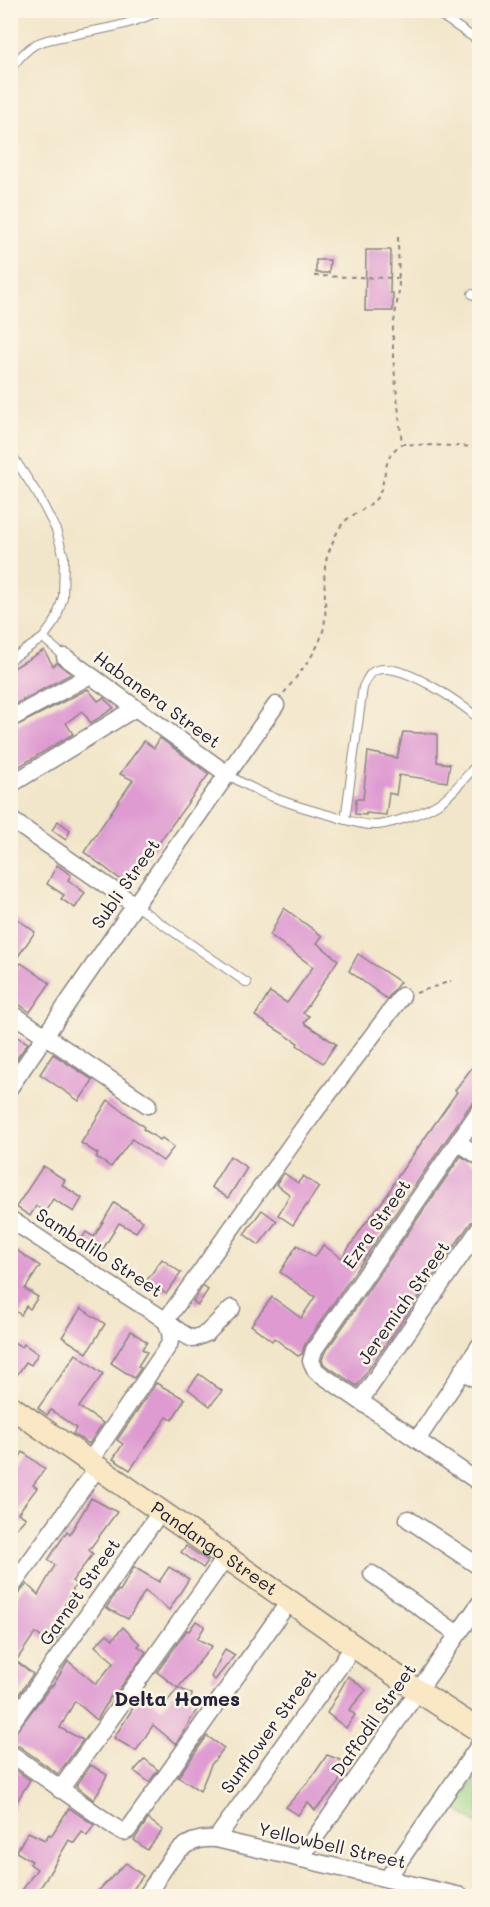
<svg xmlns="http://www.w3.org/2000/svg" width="490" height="1907" font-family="Mali,sans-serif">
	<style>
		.green { fill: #99d285; stroke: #5e7a60; stroke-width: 1.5 }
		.building { fill: #de9ad1 }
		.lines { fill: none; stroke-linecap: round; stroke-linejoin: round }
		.lane-casing { stroke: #8a8482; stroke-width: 10 }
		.street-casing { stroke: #8a8482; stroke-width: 19 }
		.secondary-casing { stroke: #8a8482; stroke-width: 25 }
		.path { stroke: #8a8482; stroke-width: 2; stroke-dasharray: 4.5 4.5; stroke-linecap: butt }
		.lane { stroke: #fff; stroke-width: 8 }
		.street { stroke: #fff; stroke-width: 16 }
		.secondary { stroke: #fae7c3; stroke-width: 22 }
		.labels { text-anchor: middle; stroke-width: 5; stroke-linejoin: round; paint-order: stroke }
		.street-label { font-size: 18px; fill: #22223b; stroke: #fcf5e5 }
		.neighbourhood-label { font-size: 20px; font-weight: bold; fill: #22223b; stroke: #fcf5e5 }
	</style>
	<rect width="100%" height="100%" fill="#fcf5e5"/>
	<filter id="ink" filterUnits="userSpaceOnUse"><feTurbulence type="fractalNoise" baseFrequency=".0167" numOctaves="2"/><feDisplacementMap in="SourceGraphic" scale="12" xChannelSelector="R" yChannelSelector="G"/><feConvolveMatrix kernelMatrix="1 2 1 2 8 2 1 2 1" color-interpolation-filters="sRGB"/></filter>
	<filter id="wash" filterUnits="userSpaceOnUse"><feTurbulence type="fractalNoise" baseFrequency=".008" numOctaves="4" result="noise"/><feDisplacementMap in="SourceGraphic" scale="24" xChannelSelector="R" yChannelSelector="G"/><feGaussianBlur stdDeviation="1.35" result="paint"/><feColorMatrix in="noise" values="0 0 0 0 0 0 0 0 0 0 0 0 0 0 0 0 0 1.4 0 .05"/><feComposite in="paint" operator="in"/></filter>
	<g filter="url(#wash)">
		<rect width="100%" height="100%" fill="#f2e6ca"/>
		<polygon class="green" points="479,1772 479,1825 455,1808"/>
		<g id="blocks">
			<g class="building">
				<polygon points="366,250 391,250 390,293 393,293 393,311 365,311"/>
				<polygon points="316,260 330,260 329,273 316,273"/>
				<polygon points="44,650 53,666 57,663 71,674 10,707 10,670"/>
				<polygon points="88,689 98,701 103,698 114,708 91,723 82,711 66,723 73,734 10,772 10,729"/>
				<polygon points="403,732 437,734 437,762 450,764 447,782 399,775 396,795 389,793 386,815 366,813 366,815 355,814 356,799 363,799 368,752 397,758"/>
				<polygon points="160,738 209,774 128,885 84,852 133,780 120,774 144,741 154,748"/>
				<polygon points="58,821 70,830 66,840 52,830"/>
				<polygon points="57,865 71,875 68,880 85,893 75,908 61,899 64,895 47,884"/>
				<polygon points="284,908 322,936 317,943 338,960 303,1013 309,1016 304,1023 336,1044 323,1063 297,1045 298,1043 255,1016 270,992 287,1003 313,967 270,935"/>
				<polygon points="16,918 35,932 10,968 10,926"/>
				<polygon points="358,954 400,982 387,999 349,971"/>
				<polygon points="21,963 50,983 30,1012 10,998 10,978"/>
				<polygon points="10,1033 28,1043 10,1068"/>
				<polygon points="53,1054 93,1080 79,1101 40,1074"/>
				<polygon points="480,1057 480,1100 471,1104 305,1344 302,1354 298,1356 274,1338 272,1341 251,1325 272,1297 301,1318 315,1297 280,1272 297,1245 315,1257 323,1245 342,1258 364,1225 388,1194 398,1176 457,1092 455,1090"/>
				<polygon points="108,1100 144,1127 143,1129 160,1140 162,1138 174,1147 163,1161 132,1139 111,1167 96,1157 98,1154 81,1143"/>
				<polygon points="230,1156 247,1168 228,1198 211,1187"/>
				<polygon points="461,1156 480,1167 480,1218 471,1222 357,1386 324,1364 322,1360 324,1354"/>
				<polygon points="43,1166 65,1180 62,1185 82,1198 74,1212 53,1199 45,1212 36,1206 30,1216 16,1207"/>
				<polygon points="284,1173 298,1183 303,1176 319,1187 293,1225 278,1215 290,1195 276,1184"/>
				<polygon points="114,1203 143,1221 136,1232 119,1223 98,1257 78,1245 86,1232 94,1237"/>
				<polygon points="262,1210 277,1221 259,1245 244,1234"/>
				<polygon points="10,1246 40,1266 25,1289 38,1297 30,1309 26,1306 21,1315 10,1307"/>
				<polygon points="162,1259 181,1273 166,1294 147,1280"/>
				<polygon points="203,1286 208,1290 198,1305 193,1301"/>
				<polygon points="81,1308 105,1324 87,1353 62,1337"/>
				<polygon points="131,1331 147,1342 142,1349 147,1352 138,1366 141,1368 134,1378 111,1363"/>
				<polygon points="10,1340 22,1347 24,1344 38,1354 31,1365 26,1362 17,1375 10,1371"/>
				<polygon points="76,1354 103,1374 79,1407 103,1423 89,1444 73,1434 76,1428 51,1410 47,1415 38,1408"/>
				<polygon points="199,1374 222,1391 210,1406 188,1389"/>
				<polygon points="156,1383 185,1399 172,1420 167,1417 130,1470 113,1459 123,1444 117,1440"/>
				<polygon points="23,1452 45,1469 33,1485 37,1488 18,1513 26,1518 10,1535 10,1470"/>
				<polygon points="91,1498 117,1512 89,1550 93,1554 72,1581 76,1584 55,1623 65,1628 52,1644 35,1633 16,1661 33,1674 17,1697 10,1693 10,1604 27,1584 38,1595 55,1565 48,1560 67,1531 70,1534"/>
				<polygon points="186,1546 208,1561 203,1568 181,1552"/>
				<polygon points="134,1567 159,1582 169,1567 189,1579 169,1610 145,1591 128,1619 106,1608 118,1590 120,1591"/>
				<polygon points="196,1621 205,1626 197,1639 212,1646 178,1688 157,1672 187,1630 189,1631"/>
				<polygon points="123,1627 140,1644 138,1646 146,1652 113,1698 111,1696 97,1720 75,1701 60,1728 83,1740 58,1774 16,1744 10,1743 14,1734 51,1686 52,1687 68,1661 96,1684 114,1662 95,1646 107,1634 113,1639"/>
				<polygon points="225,1649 235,1655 215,1680 211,1677"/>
				<polygon points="348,1676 366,1690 349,1710 355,1715 346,1728 327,1713"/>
				<polygon points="178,1688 192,1694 191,1703 198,1708 176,1744 153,1725 136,1751 114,1738 143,1692 162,1708"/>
				<polygon points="207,1736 224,1748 211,1765 200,1791 178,1777"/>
				<polygon points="327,1755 348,1763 336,1787 315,1810 308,1802 298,1815 286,1807 313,1776"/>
				<polygon points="145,1759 158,1770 149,1782 134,1771"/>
				<polygon points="91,1765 107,1775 94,1800 76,1786"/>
				<polygon points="10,1766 30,1780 10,1813"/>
				<polygon points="69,1808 94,1825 87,1836 82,1832 74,1843 69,1840 44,1882 34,1896 18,1896 37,1869 30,1864 32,1861 16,1852 28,1832 45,1840 49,1834 51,1836"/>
				<polygon points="148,1819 163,1830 147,1850 134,1840"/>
				<polygon points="126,1863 143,1876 128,1896 93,1896"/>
			</g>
		</g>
	</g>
	<g filter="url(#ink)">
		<use href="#blocks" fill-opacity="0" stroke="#8a8482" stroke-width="1.5"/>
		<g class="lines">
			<g class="lane-casing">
				<g id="lane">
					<polyline points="433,10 480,42"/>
					<path d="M 10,70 C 17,60 25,50 36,44 C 47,39 60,37 72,35 C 102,29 133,25 161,10"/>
					<polyline points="472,294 480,298"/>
					<polyline points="10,452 38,495 56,530 64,557 63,597 56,620 43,638 10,660"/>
					<polyline points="43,638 65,657"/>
					<path d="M 227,774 C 260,795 295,806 333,816 C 347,820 363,826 378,825 C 395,823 429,811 442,801 C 456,790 468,774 480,761"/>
					<path d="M 345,820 L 363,687 C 367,680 369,672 377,670 C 403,662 461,703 480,720"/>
					<polyline points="135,905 247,983"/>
				</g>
			</g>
			<g class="street-casing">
				<g id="street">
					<polyline points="65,657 227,774"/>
					<polyline points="10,719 89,676"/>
					<polyline points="10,785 134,709"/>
					<polyline points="10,819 135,905"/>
					<polyline points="10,1012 148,1105"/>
					<polyline points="10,1087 135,905 276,705"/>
					<polyline points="480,1110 314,1350 311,1361 316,1371 480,1483"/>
					<polyline points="458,1142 480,1157"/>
					<path d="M 10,1219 C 57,1250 103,1281 151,1311 C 165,1319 178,1333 193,1339 L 207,1333 L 232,1308"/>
					<polyline points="166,1320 314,1113 402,996"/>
					<polyline points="462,1371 480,1381"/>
					<polyline points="360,1401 480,1228"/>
					<polyline points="417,1440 480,1345"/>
					<polyline points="90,1461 169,1345 171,1336 166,1320"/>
					<polyline points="408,1519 480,1567"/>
					<polyline points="372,1574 458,1634"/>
					<polyline points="10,1589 98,1467"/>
					<polyline points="10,1725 161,1511"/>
					<polyline points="10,1753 116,1828 124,1832 128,1830 290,1600"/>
					<polyline points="60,1790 226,1557"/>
					<polyline points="216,1839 354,1646"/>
					<polyline points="300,1859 480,1603"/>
					<polyline points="387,1879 480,1744"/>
					<path d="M 146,1896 C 166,1868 177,1835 216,1839 L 461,1896"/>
				</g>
			</g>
			<g class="secondary-casing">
				<g id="secondary">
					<path id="s1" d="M 10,1406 L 418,1691 L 480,1731"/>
				</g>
			</g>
			<g class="path">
				<polyline points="398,237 399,291 393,328 393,357 402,444"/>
				<polyline points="314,276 399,278"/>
				<path d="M 284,693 C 298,674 317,654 323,631 C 330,605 318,574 330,549 C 334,539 338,528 345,521 C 357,510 373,508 380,492 C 387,474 383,455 402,444 L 480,447"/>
				<polyline points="416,993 451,981"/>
			</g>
			<use href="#lane" class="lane"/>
			<use href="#street" class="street"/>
			<use href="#secondary" class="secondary"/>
		</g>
	</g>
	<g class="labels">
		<g class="street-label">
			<text transform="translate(157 700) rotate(36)" y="6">Habanera Street</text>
			<text transform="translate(126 884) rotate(-55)" y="6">Subli Street</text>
			<text transform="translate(377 1224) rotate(-55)" y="6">Ezra Street</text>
			<text transform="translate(99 1253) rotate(33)" y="6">Sambalilo Street</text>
			<text transform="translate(404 1303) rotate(-55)" y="6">Jeremiah Street</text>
			<text dy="6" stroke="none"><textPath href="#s1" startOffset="249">Pandango Street</textPath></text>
			<text transform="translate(80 1592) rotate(-55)" y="6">Garnet Street</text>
			<text transform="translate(374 1720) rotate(-55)" y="6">Daffodil Street</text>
			<text transform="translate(269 1731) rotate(-54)" y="6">Sunflower Street</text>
			<text transform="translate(332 1846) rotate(13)" y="6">Yellowbell Street</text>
		</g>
		<g class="neighbourhood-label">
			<text x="177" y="1706">Delta Homes</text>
		</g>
	</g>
	<rect width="490" height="1907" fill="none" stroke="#fcf5e5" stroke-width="36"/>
</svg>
